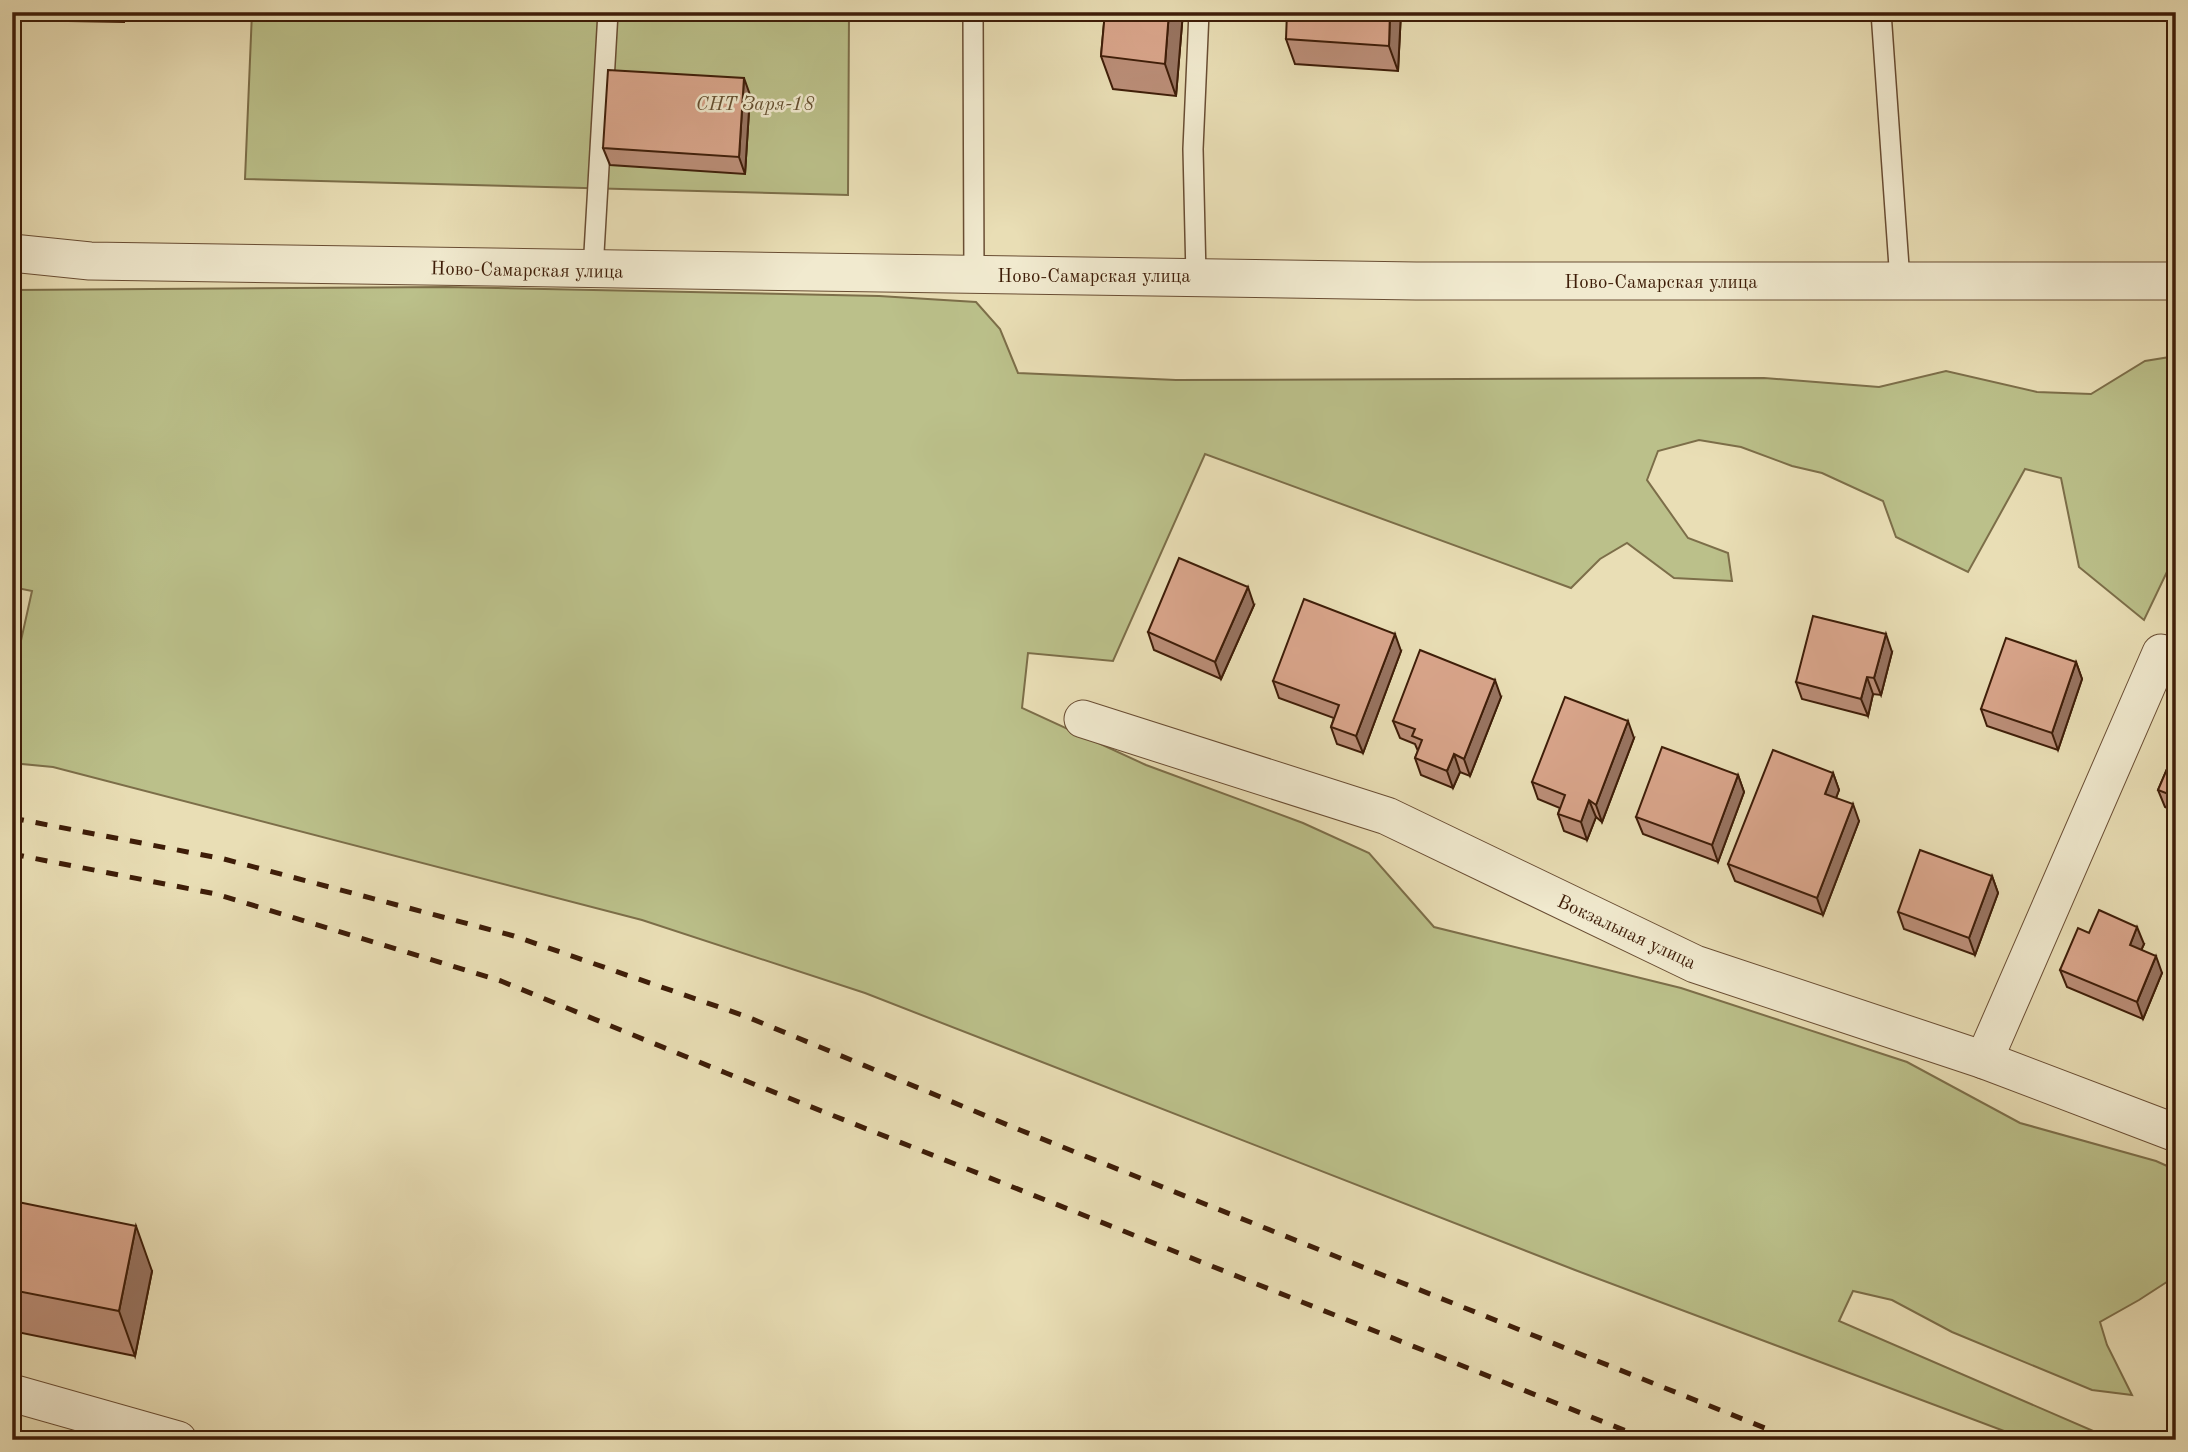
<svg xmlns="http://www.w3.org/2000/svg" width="2188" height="1452" font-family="'Old Standard TT',serif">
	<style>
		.green { fill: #bbc08a; stroke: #7c6e49; stroke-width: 2 }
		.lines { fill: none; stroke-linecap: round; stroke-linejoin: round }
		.service-casing { stroke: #694d33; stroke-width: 22 }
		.minor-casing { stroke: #694d33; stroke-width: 39 }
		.service { stroke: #f1eacf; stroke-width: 19 }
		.minor { stroke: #f1eacf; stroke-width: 37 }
		.rail { stroke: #3e1d08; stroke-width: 5; stroke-dasharray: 12 12; stroke-linecap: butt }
		.wall { fill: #bb8e78; stroke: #3e1d08; stroke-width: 2 }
		.shaded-wall { fill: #987461; stroke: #3e1d08; stroke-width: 2 }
		.building { fill: #d9a58b; stroke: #3e1d08; stroke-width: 2 }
		.labels { text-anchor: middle; stroke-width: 5; stroke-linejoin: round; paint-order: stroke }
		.park-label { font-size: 19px; font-style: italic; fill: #644e2f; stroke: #f1eacf }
		.street-label { font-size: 19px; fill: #3e1d08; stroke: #f1eacf }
	</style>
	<rect width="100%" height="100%" fill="#e9deb5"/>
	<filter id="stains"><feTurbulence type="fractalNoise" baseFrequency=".00286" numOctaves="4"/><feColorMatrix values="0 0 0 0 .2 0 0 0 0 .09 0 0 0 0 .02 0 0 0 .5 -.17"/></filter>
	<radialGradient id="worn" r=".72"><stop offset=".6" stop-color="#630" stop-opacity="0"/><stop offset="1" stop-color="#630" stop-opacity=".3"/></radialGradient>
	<g class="green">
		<polygon points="252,12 849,12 848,195 245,179"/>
		<polygon points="446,287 879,296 976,302 1000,329 1018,373 1176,380 1764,378 1879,387 1946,371 2037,392 2091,394 2145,361 2176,356 2176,553 2144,620 2079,567 2061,478 2025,469 1968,572 1896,537 1883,501 1822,473 1792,466 1741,447 1699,440 1658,451 1647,480 1688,538 1728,553 1732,581 1674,578 1627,543 1600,559 1571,588 1205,454 1113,661 1028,653 1022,708 1146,765 1303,823 1369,853 1434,927 1681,988 1907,1062 2020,1123 2156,1161 2176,1170 2176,1276 2139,1300 2100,1322 2107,1345 2132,1395 2092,1390 1952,1332 1892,1300 1853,1291 1839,1321 2114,1440 2028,1440 1575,1270 865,993 642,920 53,767 12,763 12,681 32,591 12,587 12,290"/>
	</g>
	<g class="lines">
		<g class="service-casing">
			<g id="service">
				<polyline points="973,12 974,275"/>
				<polyline points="1881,12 1900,281"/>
				<polyline points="593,270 608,12"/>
				<polyline points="1196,276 1193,149 1199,12"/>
			</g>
		</g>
		<g class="minor-casing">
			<g id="minor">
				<polyline points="12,253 90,261 1416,281 2176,281"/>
				<polyline points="1083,719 1387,816 1695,964 1984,1060 2176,1133"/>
				<polyline points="1984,1060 2161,653 2176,660"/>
				<polyline points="12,1393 178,1440"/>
			</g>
		</g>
		<use href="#service" class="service"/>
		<use href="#minor" class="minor"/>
		<g class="rail">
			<polyline points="12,818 224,859 514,936 745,1016 1020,1130 1795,1440"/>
			<polyline points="12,854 216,894 501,981 726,1073 1649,1440"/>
		</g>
	</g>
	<g class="wall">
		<polygon points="12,12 124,12 124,22 12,20"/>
		<polygon points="1105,12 1183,12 1176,96 1113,89 1101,56"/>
		<polygon points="1401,12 1398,71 1295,64 1286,39"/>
		<polygon points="1515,12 1691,12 1691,16 1518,19"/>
		<polygon points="1901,12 1955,12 1954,20 1903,18"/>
		<polygon points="750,95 745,174 610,165 603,148"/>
		<polygon points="1254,605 1221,679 1154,650 1148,632"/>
		<polygon points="1401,651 1363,753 1337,744 1331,727 1334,718 1279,698 1273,681"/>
		<polygon points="1892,652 1881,695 1873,694 1868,716 1802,699 1796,682"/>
		<polygon points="2076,662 2082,679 2058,750 1987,726 1981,709"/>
		<polygon points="1501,697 1470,776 1460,772 1453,788 1421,775 1415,758 1418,751 1415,744 1400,738 1393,721"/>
		<polygon points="1634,738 1602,822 1596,817 1587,840 1564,831 1558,814 1560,808 1538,799 1532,782"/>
		<polygon points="2176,748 2176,812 2165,807 2158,790"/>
		<polygon points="1833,773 1839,790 1836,798 1859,821 1823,915 1735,881 1728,864"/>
		<polygon points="1738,775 1744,792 1718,862 1643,834 1636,817"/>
		<polygon points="1992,876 1998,893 1975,955 1904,929 1898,912"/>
		<polygon points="2089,933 2144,944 2141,950 2162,973 2143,1019 2067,987 2060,970"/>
		<polygon points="12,1204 152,1271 135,1356 12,1331"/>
	</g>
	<g class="shaded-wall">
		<polygon points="120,12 124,12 124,22"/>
		<polygon points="1169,12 1183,12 1176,96 1165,64"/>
		<polygon points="1390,12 1401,12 1398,71 1389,46"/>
		<polygon points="744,78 750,95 745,174 739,157"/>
		<polygon points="1248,587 1254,605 1221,679 1215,662"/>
		<polygon points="1395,634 1401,651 1363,753 1356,736"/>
		<polygon points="1886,634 1892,652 1881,695 1874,678"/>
		<polygon points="2076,662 2082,679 2058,750 2052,733"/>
		<polygon points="1867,677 1873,694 1868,716 1861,699"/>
		<polygon points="1495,680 1501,697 1470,776 1464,759"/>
		<polygon points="1628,721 1634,738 1602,822 1596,805"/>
		<polygon points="1454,754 1460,772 1453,788 1447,771"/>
		<polygon points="1833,773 1839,790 1831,811 1825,794"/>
		<polygon points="1738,775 1744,792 1718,862 1712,845"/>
		<polygon points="1589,800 1596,817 1587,840 1581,822"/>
		<polygon points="1853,804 1859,821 1823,915 1817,898"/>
		<polygon points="1992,876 1998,893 1975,955 1969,938"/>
		<polygon points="2137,927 2144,944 2136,962 2130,945"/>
		<polygon points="2156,956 2162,973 2143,1019 2137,1002"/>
		<polygon points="136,1226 152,1271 135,1356 119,1311"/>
	</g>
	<g class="building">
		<polygon points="1105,12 1169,12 1165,64 1101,56"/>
		<polygon points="1287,12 1390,12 1389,46 1286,39"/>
		<polygon points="608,70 744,78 739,157 603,148"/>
		<polygon points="1179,558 1248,587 1215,662 1148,632"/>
		<polygon points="1304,599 1395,634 1356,736 1331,727 1339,705 1273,681"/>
		<polygon points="1813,616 1886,634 1874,678 1867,677 1861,699 1796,682"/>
		<polygon points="2006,638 2076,662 2052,733 1981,709"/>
		<polygon points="1420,650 1495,680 1464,759 1454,754 1447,771 1415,758 1422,740 1412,736 1415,729 1393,721"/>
		<polygon points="1565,697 1628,721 1596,805 1589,800 1581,822 1558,814 1565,795 1532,782"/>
		<polygon points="1662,747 1738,775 1712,845 1636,817"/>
		<polygon points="2176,748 2176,797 2158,790"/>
		<polygon points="1773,750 1833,773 1825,794 1853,804 1817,898 1728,864"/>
		<polygon points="1920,850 1992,876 1969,938 1898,912"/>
		<polygon points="2099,910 2137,927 2130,945 2156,956 2137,1002 2060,970 2078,928 2089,933"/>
		<polygon points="13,1201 136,1226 119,1311 12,1290"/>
	</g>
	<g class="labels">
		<g class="park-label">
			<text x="755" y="110">СНТ Заря-18</text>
		</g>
		<g class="street-label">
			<text transform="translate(527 269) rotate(1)" y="7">Ново-Самарская улица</text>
			<text x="1094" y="282">Ново-Самарская улица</text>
			<text x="1661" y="288">Ново-Самарская улица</text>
			<text transform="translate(1627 931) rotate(25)" y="7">Вокзальная улица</text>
		</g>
	</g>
	<rect width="2188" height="1452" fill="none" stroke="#e9deb5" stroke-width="42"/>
	<rect x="14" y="14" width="2160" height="1424" fill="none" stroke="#3e1d08" stroke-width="3.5"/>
	<rect x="21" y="21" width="2146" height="1410" fill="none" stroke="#3e1d08" stroke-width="2"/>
	<rect width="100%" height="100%" filter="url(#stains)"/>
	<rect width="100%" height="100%" fill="url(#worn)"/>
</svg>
